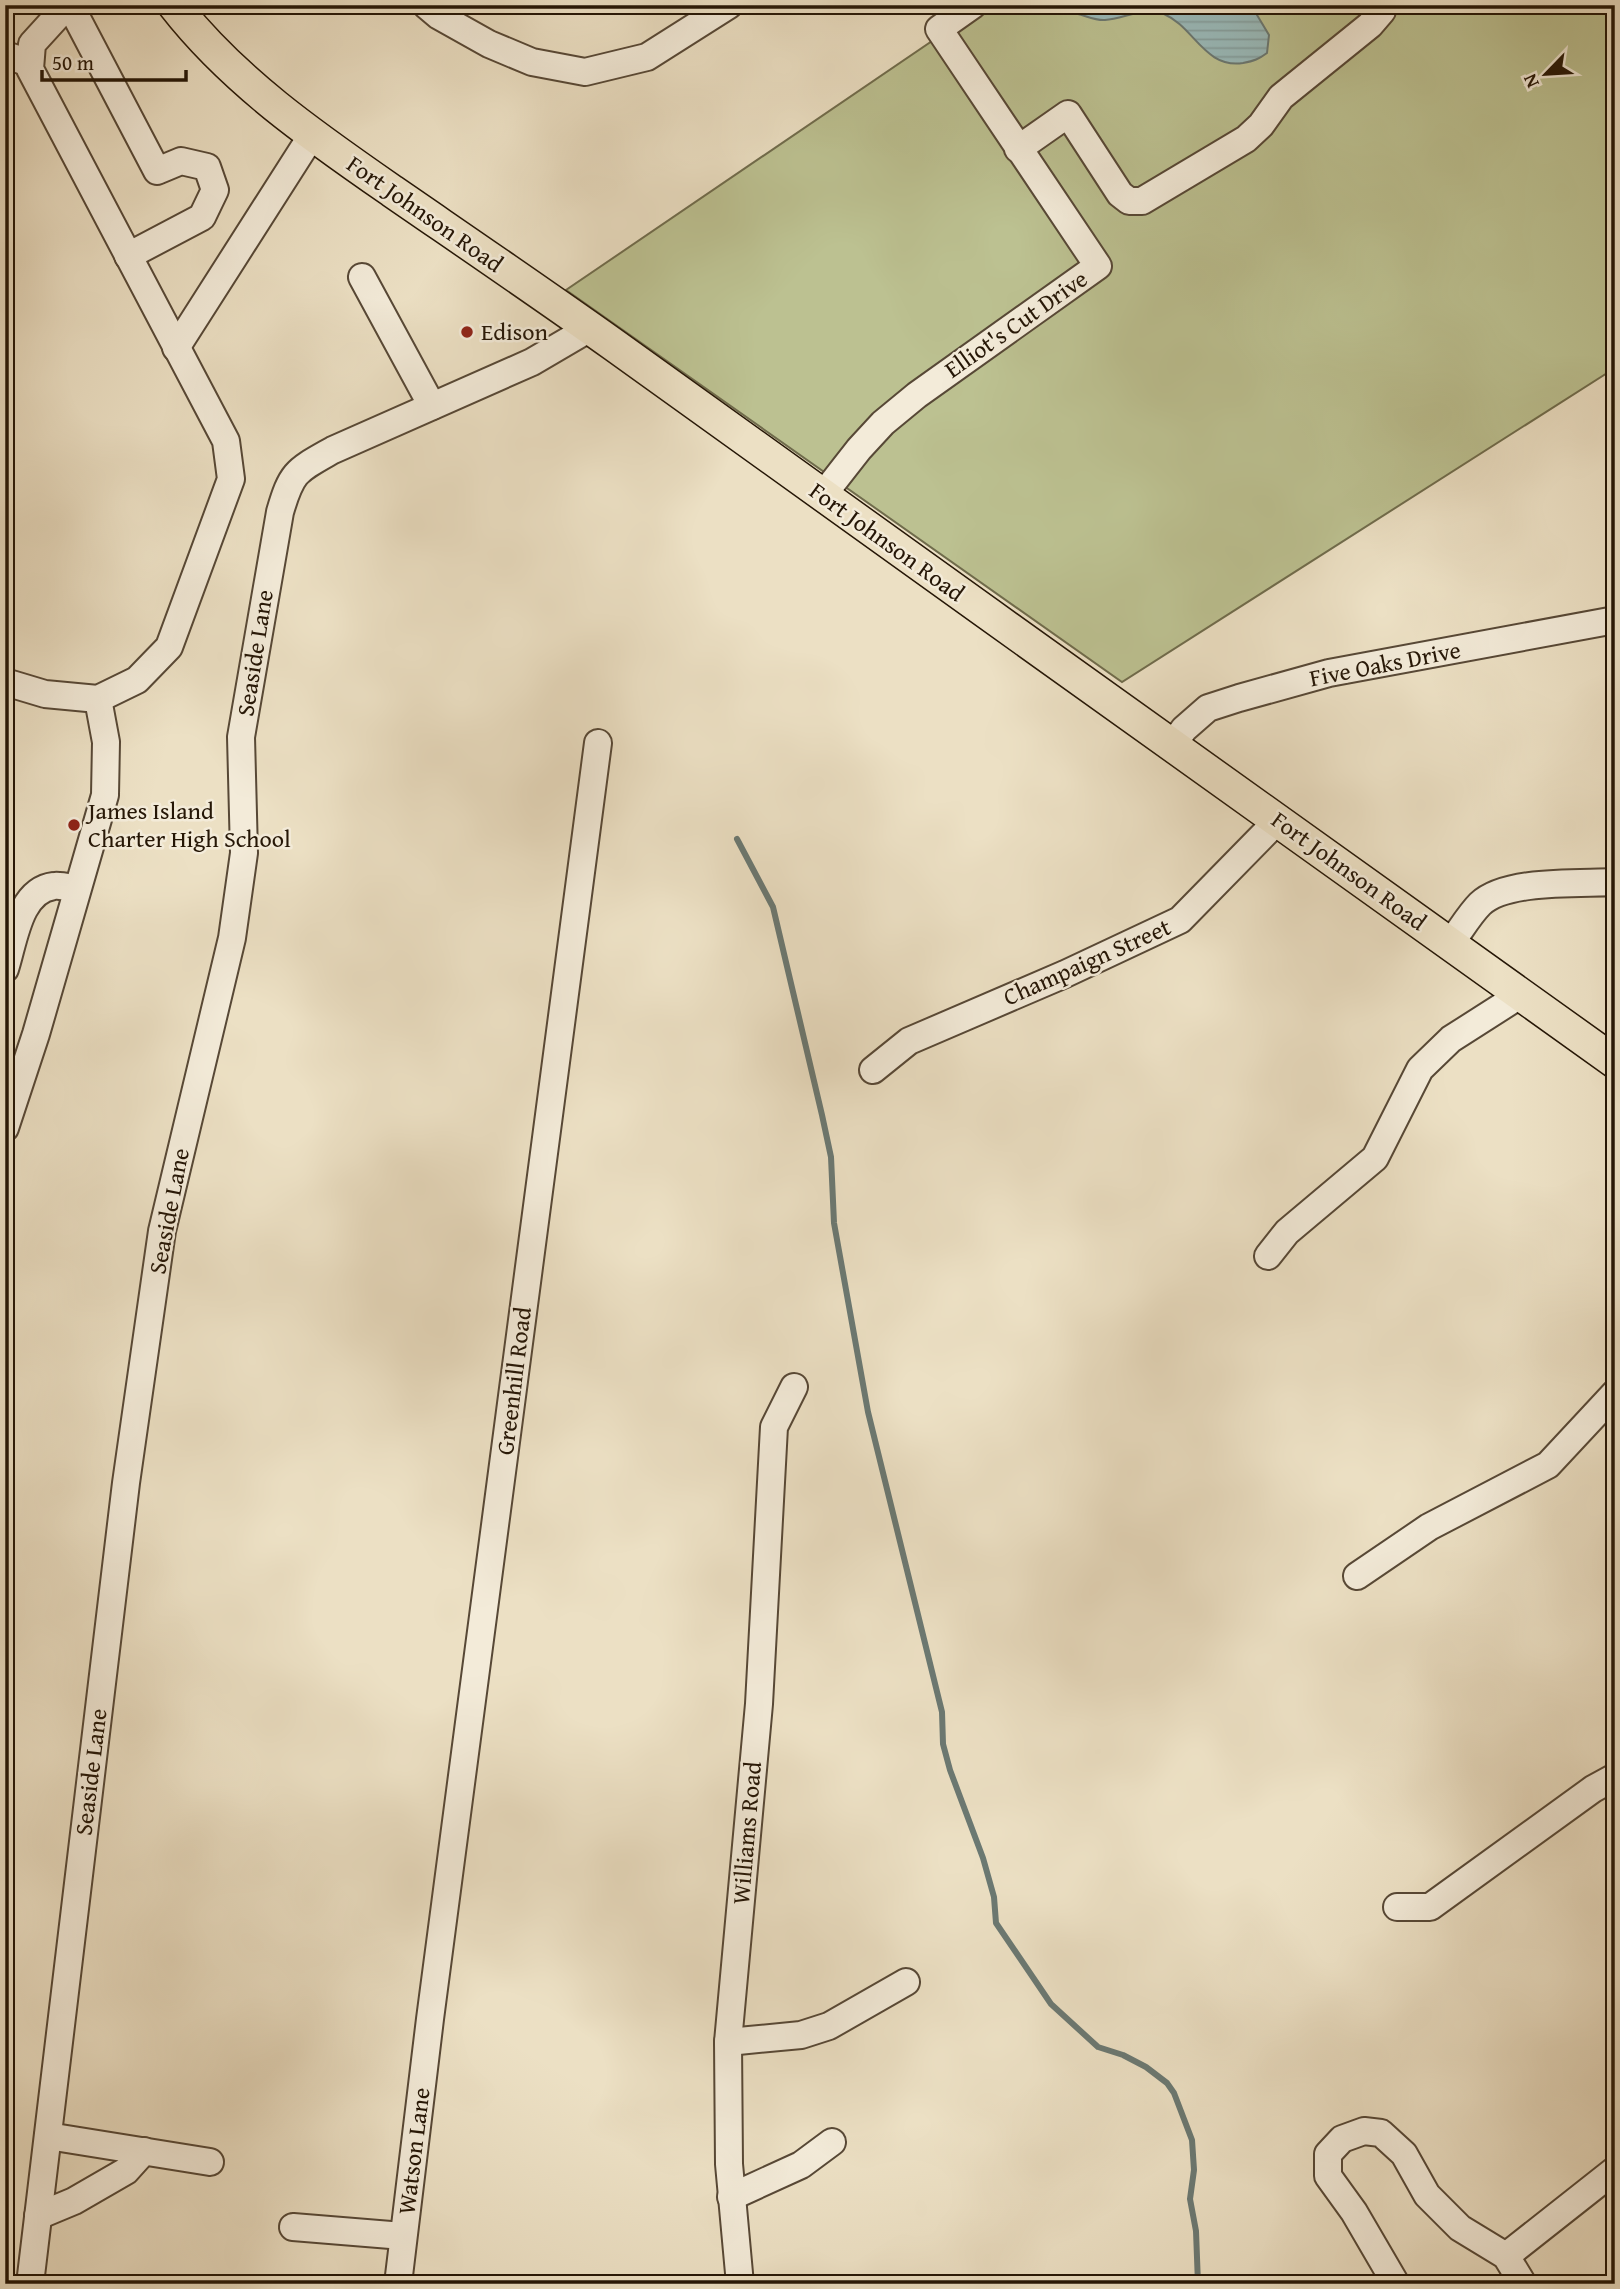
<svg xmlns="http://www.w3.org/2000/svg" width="1620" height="2289" font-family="'Gentium Book Plus',serif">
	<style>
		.pitch { fill: #bcc191; stroke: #706c4c; stroke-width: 2 }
		.water { fill: url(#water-rules); stroke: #6b7973; stroke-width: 2 }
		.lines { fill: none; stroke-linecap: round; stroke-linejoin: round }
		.stream { stroke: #6b7973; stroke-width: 6 }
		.minor-casing { stroke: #574836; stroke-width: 30 }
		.major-casing { stroke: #251606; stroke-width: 35 }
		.minor { stroke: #f3ebd9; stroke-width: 26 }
		.major { stroke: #ece0c4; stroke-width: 32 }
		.poi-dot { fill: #8f2418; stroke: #f3ebd9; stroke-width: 2.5 }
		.labels { text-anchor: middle; stroke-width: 5; stroke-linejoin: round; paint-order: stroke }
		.street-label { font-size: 24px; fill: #251606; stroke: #f3ebd9 }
		.poi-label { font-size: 24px; fill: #251606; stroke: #f3ebd9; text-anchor: start }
	</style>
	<defs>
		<pattern id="water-rules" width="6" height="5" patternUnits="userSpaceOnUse" patternTransform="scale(1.75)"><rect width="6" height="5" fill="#9abbbb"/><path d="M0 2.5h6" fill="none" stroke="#85a09f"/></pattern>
	</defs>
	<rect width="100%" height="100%" fill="#ece0c4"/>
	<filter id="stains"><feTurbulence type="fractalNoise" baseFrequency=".00286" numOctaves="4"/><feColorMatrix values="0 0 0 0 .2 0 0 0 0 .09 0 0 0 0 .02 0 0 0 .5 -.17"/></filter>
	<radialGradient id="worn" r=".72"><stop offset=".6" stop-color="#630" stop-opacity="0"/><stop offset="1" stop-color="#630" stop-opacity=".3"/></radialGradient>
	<polygon class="pitch" points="985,5 1615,5 1615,368 1122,682 566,290"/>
	<path class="water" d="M 1073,5 L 1251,5 L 1269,35 L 1267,53 C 1259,59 1254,61 1243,63 C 1205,69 1194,27 1164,14 C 1144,6 1124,19 1105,20 C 1097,21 1086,16 1078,14 Z"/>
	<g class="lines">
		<polyline class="stream" points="737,839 773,907 822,1115 831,1157 834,1223 868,1412 942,1712 943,1744 950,1770 983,1858 994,1897 996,1923 1051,2004 1098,2047 1123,2055 1146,2067 1167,2083 1174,2093 1192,2140 1194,2170 1190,2199 1196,2231 1198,2284"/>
		<g class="minor-casing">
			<g id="minor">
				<polyline points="70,5 157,171 181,161 207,167 215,190 202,217 128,256"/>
				<polyline points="426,5 439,16 489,44 532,62 585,72 647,57 729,5"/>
				<polyline points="5,55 30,63"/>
				<polyline points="1018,149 1068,114 1120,194 1129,201 1142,201 1246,139 1261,125 1281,97 1370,25 1382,11 1383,5"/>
				<polyline points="362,277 432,406"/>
				<polyline points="176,348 312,135"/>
				<polyline points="823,495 859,449 883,423 917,395 1098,266 939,29 973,5"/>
				<polyline points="5,682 45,694 98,699 137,680 169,647 231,479 226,441 30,69 32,44 63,10 71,5"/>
				<polyline points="1173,744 1184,729 1208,708 1239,698 1329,673 1615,620"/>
				<path d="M 1450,944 C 1460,931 1469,915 1480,904 C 1506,879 1580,884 1615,882"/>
				<path d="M 5,969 C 14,942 19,890 54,886 C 61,885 70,888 76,889"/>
				<polyline points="873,1070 909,1041 1065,974 1180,920 1278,820"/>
				<polyline points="5,1128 36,1034 105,795 106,742 98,699"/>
				<polyline points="1268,1256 1287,1232 1375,1158 1420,1069 1451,1039 1520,995"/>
				<polyline points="1357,1576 1429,1527 1548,1465 1615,1393"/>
				<polyline points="1397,1907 1430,1907 1593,1789 1615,1777"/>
				<polyline points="728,2042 801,2035 829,2026 906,1982"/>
				<polyline points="48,2136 210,2162"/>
				<polyline points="731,2197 801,2165 832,2142"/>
				<polyline points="38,2216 74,2201 126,2171 144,2151"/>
				<polyline points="293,2227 403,2236"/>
				<polyline points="1506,2256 1615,2170"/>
				<path d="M 30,2284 L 126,1483 L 162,1231 L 232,938 L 244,853 L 241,737 L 280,512 C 292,471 296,471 333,450 L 532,362 L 590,328"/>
				<polyline points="398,2284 430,2019 598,743"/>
				<polyline points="740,2284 729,2164 728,2042 759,1704 774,1427 794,1387"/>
				<polyline points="1396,2284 1354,2212 1328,2176 1328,2154 1342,2139 1364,2131 1381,2133 1404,2154 1427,2195 1460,2228 1506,2256 1523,2284"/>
			</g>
		</g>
		<g class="major-casing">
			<path id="major" d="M 174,5 C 233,81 314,137 392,191 C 466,242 541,293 614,345 C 947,585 1281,823 1615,1062"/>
		</g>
		<use href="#minor" class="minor"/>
		<use href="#major" class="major"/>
	</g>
	<g class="poi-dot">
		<circle cx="467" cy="332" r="7"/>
		<circle cx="74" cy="825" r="7"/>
	</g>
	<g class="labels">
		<g class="street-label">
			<text transform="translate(425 214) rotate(35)" y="8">Fort Johnson Road</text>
			<text transform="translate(1016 324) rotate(-35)" y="8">Elliot's Cut Drive</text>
			<text transform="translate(887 542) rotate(36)" y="8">Fort Johnson Road</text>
			<text transform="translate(255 653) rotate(-81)" y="8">Seaside Lane</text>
			<text transform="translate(1385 664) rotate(-11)" y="8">Five Oaks Drive</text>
			<text transform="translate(1349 871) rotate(36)" y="8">Fort Johnson Road</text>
			<text transform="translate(1087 962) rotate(-24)" y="8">Champaign Street</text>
			<text transform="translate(169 1211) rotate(-79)" y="8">Seaside Lane</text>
			<text transform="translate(514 1381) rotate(-83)" y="8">Greenhill Road</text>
			<text transform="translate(91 1772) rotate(-83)" y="8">Seaside Lane</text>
			<text transform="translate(747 1833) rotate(-85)" y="8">Williams Road</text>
			<text transform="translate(414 2151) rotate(-83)" y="8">Watson Lane</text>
		</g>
		<g class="poi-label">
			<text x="481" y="340">Edison</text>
			<text x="88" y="819">James Island<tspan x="88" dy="28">Charter High School</tspan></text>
		</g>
	</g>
	<rect width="1620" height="2289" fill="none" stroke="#ece0c4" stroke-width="28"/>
	<rect x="7" y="7" width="1606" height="2275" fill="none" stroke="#251606" stroke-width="3.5"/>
	<rect x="14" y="14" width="1592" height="2261" fill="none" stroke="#251606" stroke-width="2"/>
	<g transform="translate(1546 74) rotate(245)" stroke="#f3ebd9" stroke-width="5" paint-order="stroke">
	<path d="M0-5L12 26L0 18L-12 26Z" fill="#251606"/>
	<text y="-10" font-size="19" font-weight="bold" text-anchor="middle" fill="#251606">N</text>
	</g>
	<path d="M42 70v10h144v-10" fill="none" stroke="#251606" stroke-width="3.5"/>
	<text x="52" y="70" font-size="21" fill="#251606" stroke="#f3ebd9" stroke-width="5" paint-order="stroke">50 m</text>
	<rect width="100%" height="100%" filter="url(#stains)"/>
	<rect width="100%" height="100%" fill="url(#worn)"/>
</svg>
